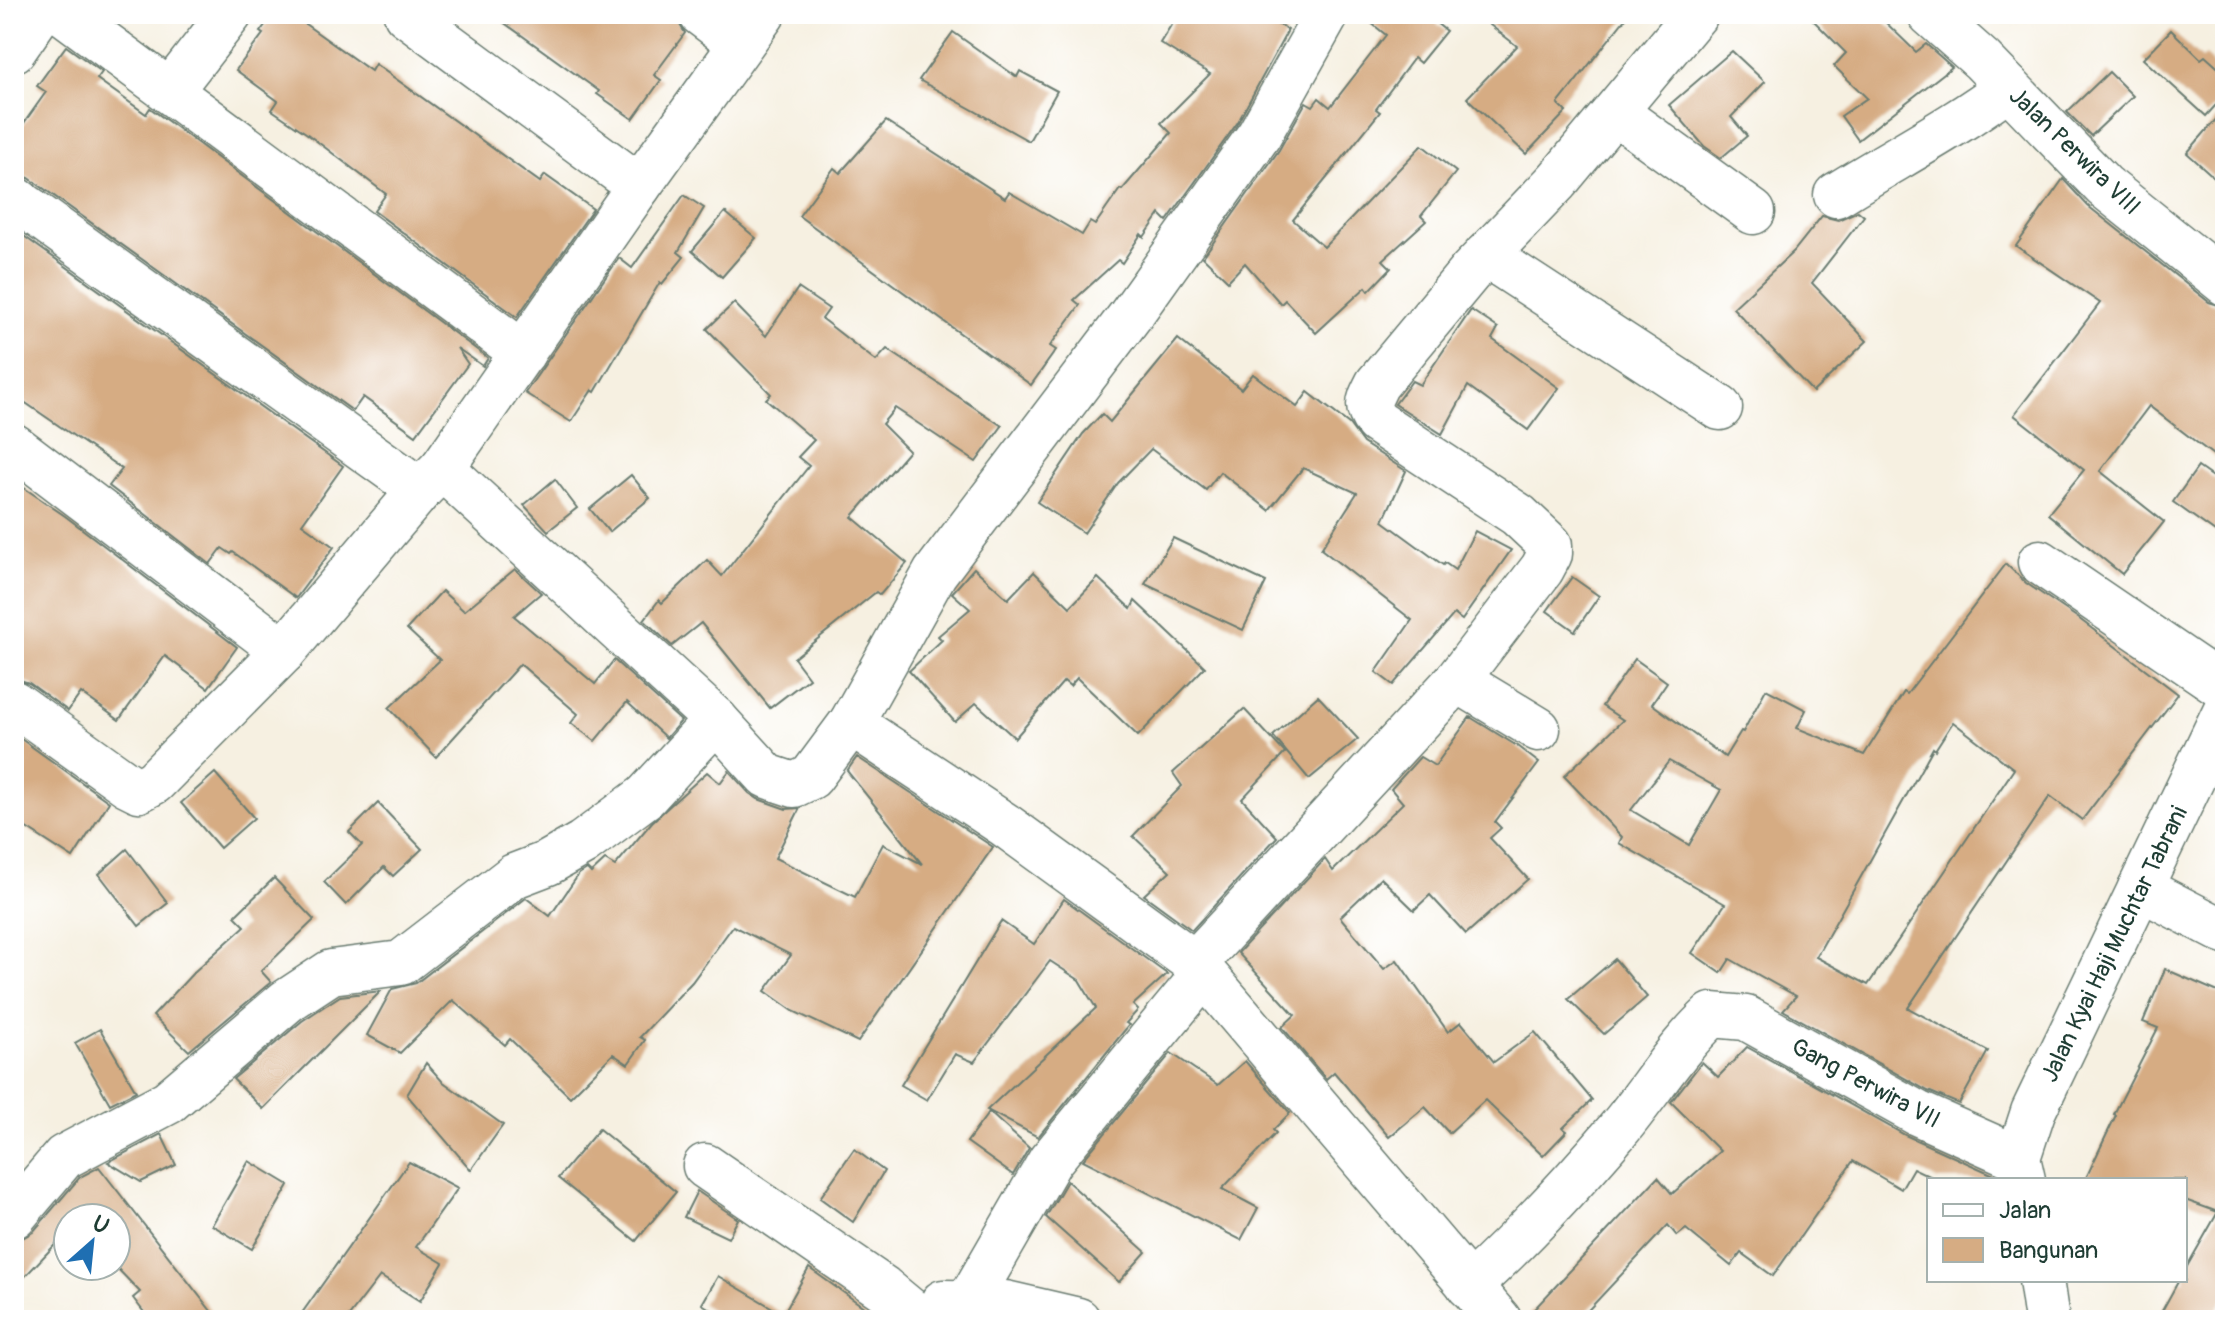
<svg xmlns="http://www.w3.org/2000/svg" width="2239" height="1334" font-family="Pangolin,sans-serif">
	<style>
		.building { fill: #d6ac83; fill-rule: evenodd }
		.lines { fill: none; stroke-linecap: round; stroke-linejoin: round }
		.minor-casing { stroke: #6a7c71; stroke-width: 47 }
		.minor { stroke: #fff; stroke-width: 44 }
		.labels { text-anchor: middle; stroke-width: 6; stroke-linejoin: round; paint-order: stroke }
		.street-label { font-size: 24px; fill: #1f3d34; stroke: #fff }
	</style>
	<rect width="100%" height="100%" fill="#fff"/>
	<filter id="ink" filterUnits="userSpaceOnUse"><feTurbulence type="fractalNoise" baseFrequency=".0125" numOctaves="2"/><feDisplacementMap in="SourceGraphic" scale="16" xChannelSelector="R" yChannelSelector="G"/><feConvolveMatrix kernelMatrix="1 2 1 2 8 2 1 2 1" color-interpolation-filters="sRGB"/></filter>
	<filter id="wash" filterUnits="userSpaceOnUse"><feTurbulence type="fractalNoise" baseFrequency=".006" numOctaves="4" result="noise"/><feDisplacementMap in="SourceGraphic" scale="32" xChannelSelector="R" yChannelSelector="G"/><feGaussianBlur stdDeviation="1.8" result="paint"/><feColorMatrix in="noise" values="0 0 0 0 0 0 0 0 0 0 0 0 0 0 0 0 0 1.4 0 .05"/><feComposite in="paint" operator="in"/></filter>
	<g filter="url(#wash)">
		<rect width="100%" height="100%" fill="#f6f0e1"/>
		<g id="blocks">
			<g class="building">
				<polygon points="273,14 291,14 371,71 375,64 540,182 545,175 593,209 517,317 374,211 386,194 306,133 272,110 278,101 236,70 263,34 260,32"/>
				<polygon points="492,14 673,14 685,33 654,75 661,80 633,119 597,94 599,91"/>
				<polygon points="1178,14 1259,14 1288,30 1238,122 1167,221 1160,214 1144,237 1141,234 1122,263 1118,260 1074,300 1080,305 1050,346 1056,350 1031,385 799,216 834,168 840,173 886,121 1005,198 1009,192 1082,235 1090,222 1095,225 1120,189 1122,190 1171,133 1161,123 1210,74 1160,43"/>
				<polygon points="1360,14 1425,14 1446,31 1420,63 1414,58 1376,109 1380,112 1293,220 1324,247 1422,145 1456,172 1421,216 1426,221 1383,260 1391,268 1369,291 1366,287 1316,333 1285,300 1281,304 1245,263 1228,281 1203,257 1279,150 1306,102 1313,106 1319,98 1330,107 1386,35"/>
				<polygon points="1476,14 1629,14 1558,104 1566,112 1526,154 1467,98 1517,46"/>
				<polygon points="1807,14 1877,14 1916,52 1926,44 1952,67 1858,140 1841,116 1867,98 1834,66 1846,53"/>
				<polygon points="2171,30 2201,59 2205,56 2225,74 2225,95 2206,116 2143,59"/>
				<polygon points="953,32 1017,77 1020,71 1057,91 1029,141 919,80"/>
				<polygon points="66,46 102,72 97,79 146,114 150,108 488,358 483,366 457,348 468,364 416,435 363,397 353,411 29,178 14,173 14,137 46,92 37,86"/>
				<polygon points="1732,51 1765,82 1731,117 1747,136 1721,158 1704,146 1669,105"/>
				<polygon points="2109,72 2133,96 2091,136 2067,112"/>
				<polygon points="2225,109 2225,187 2187,153"/>
				<polygon points="2063,179 2088,206 2209,302 2225,307 2225,464 2149,406 2100,471 2164,522 2122,574 2048,514 2084,470 2014,415 2100,303 2016,246"/>
				<polygon points="684,195 704,208 678,252 684,257 662,284 660,282 595,392 592,390 571,422 525,393 619,258 632,268"/>
				<polygon points="1858,211 1864,216 1812,283 1867,341 1813,392 1733,308 1794,251 1822,216 1838,220"/>
				<polygon points="725,212 756,238 722,277 692,251"/>
				<polygon points="14,229 343,466 302,524 334,547 296,598 233,552 231,554 222,548 210,564 109,486 122,469 14,395"/>
				<polygon points="798,288 829,309 822,319 876,361 887,349 1002,426 976,462 895,408 882,424 909,451 852,517 907,563 880,595 876,592 794,658 809,678 770,708 701,623 672,646 644,620 659,600 662,603 707,560 722,576 809,466 798,457 814,440 766,399 771,394 707,329 734,303 766,336"/>
				<polygon points="1471,310 1498,328 1492,339 1559,388 1528,430 1468,386 1442,434 1395,404 1412,381 1420,385"/>
				<polygon points="1178,339 1241,389 1253,374 1297,407 1308,392 1349,424 1363,443 1406,471 1383,521 1443,565 1445,563 1455,570 1475,531 1511,550 1462,620 1454,614 1393,685 1376,672 1412,620 1321,549 1357,493 1303,468 1269,510 1220,472 1206,490 1151,449 1118,483 1084,533 1037,502 1083,434 1102,414 1110,422"/>
				<polygon points="2198,467 2225,486 2225,539 2173,502"/>
				<polygon points="631,475 650,498 609,532 590,509"/>
				<polygon points="555,479 577,508 548,531 524,505"/>
				<polygon points="14,481 65,516 237,647 208,688 165,656 119,720 81,693 68,711 29,683 14,678"/>
				<polygon points="1173,538 1266,582 1243,630 1145,584"/>
				<path d="M 2006,564 L 2026,583 L 2078,618 L 2178,694 L 2082,820 L 2050,796 L 1908,1008 L 1988,1051 L 1959,1104 L 1928,1091 L 1783,1010 L 1796,996 L 1730,959 L 1721,973 L 1692,953 L 1725,904 L 1619,843 L 1622,837 L 1564,776 L 1623,720 L 1602,706 L 1635,659 L 1667,682 L 1652,704 L 1725,757 L 1741,731 L 1743,732 L 1766,689 L 1806,710 L 1797,728 L 1864,755 L 1904,692 L 1907,694 ZM 1953,722 L 2014,769 L 1868,985 L 1816,957 L 1933,748 L 1935,750 ZM 1669,761 L 1721,790 L 1689,845 L 1631,810 Z"/>
				<polygon points="974,568 1008,599 1034,572 1070,607 1098,578 1131,609 1135,601 1205,667 1138,736 1077,678 1070,686 1064,681 1015,738 976,703 955,722 909,671 942,640 938,636 970,609 952,593"/>
				<polygon points="515,569 541,593 514,616 595,684 614,660 681,721 666,738 627,702 595,741 571,723 578,714 520,664 436,757 389,708 440,660 407,629 442,591 464,611"/>
				<polygon points="1572,577 1599,596 1575,631 1547,611"/>
				<polygon points="1318,696 1358,739 1309,779 1273,736"/>
				<polygon points="1244,709 1285,753 1242,799 1277,837 1192,930 1144,895 1170,871 1133,836 1182,786 1173,773"/>
				<polygon points="1470,717 1517,746 1539,763 1495,822 1501,828 1490,838 1528,879 1466,934 1430,895 1414,910 1381,878 1340,917 1384,969 1397,960 1448,1032 1461,1022 1494,1062 1535,1032 1592,1100 1563,1128 1567,1131 1543,1156 1485,1100 1449,1133 1425,1107 1389,1137 1334,1072 1326,1079 1282,1027 1295,1015 1238,953 1325,859 1333,871 1403,803 1391,789 1420,757 1435,766"/>
				<polygon points="14,734 109,802 73,858 14,820"/>
				<polygon points="857,757 993,847 858,1042 793,1011 765,991 791,955 733,926 692,982 640,1037 645,1040 628,1064 613,1054 570,1097 510,1039 505,1045 453,1000 400,1053 367,1035 392,989 416,983 526,898 550,916 579,874 587,869 591,873 605,860 615,866 652,822 707,772 720,783 729,771 749,793 758,799 786,809 800,808 775,858 855,897 883,844 922,864 847,771"/>
				<polygon points="215,773 254,818 220,848 181,803"/>
				<polygon points="378,803 422,849 393,876 384,867 346,905 324,882 362,845 349,832"/>
				<polygon points="127,849 168,903 139,926 99,874"/>
				<polygon points="274,878 314,920 261,971 271,982 189,1051 153,1016 194,972 245,926 235,916"/>
				<polygon points="1064,899 1167,974 1133,1005 1138,1010 1126,1023 1129,1025 1038,1137 987,1110 1096,1008 1079,980 1050,961 974,1062 955,1054 927,1100 901,1085 1001,921 1034,944"/>
				<polygon points="1615,959 1647,997 1604,1034 1568,999"/>
				<polygon points="2165,969 2225,995 2225,1296 2211,1320 2157,1320 2179,1280 2185,1280 2185,1270 2218,1212 2185,1200 2185,1180 2085,1180 2116,1115 2114,1114 2158,1028 2143,1022"/>
				<polygon points="381,991 263,1109 233,1079 302,1021 340,996"/>
				<polygon points="100,1029 136,1091 110,1104 75,1043"/>
				<polygon points="1747,1047 1905,1135 1996,1176 1997,1180 1938,1180 1913,1168 1901,1189 1853,1161 1773,1276 1741,1253 1731,1266 1686,1229 1677,1236 1668,1225 1579,1320 1524,1320 1658,1177 1672,1194 1720,1151 1671,1102 1702,1062 1718,1077"/>
				<polygon points="1171,1053 1218,1085 1245,1061 1290,1113 1273,1130 1276,1133 1222,1189 1258,1208 1241,1240 1083,1160"/>
				<polygon points="426,1063 442,1081 503,1125 471,1170 407,1095"/>
				<polygon points="989,1112 1029,1148 1013,1175 967,1142"/>
				<polygon points="599,1129 676,1192 636,1241 558,1178"/>
				<polygon points="161,1134 176,1165 141,1182 108,1162"/>
				<polygon points="854,1149 884,1171 853,1222 820,1198"/>
				<polygon points="249,1161 289,1185 252,1249 212,1225"/>
				<polygon points="409,1162 458,1188 416,1247 443,1263 420,1301 380,1276 346,1320 297,1320"/>
				<polygon points="99,1167 218,1320 150,1320 133,1298 140,1292 115,1266 116,1218 68,1218 68,1231 14,1288 14,1243 33,1232 80,1177"/>
				<polygon points="1067,1181 1146,1252 1119,1282 1046,1217"/>
				<polygon points="697,1191 738,1219 728,1238 684,1217"/>
				<polygon points="809,1268 882,1320 728,1320 702,1304 718,1276 783,1314"/>
			</g>
		</g>
	</g>
	<g filter="url(#ink)">
		<use href="#blocks" fill-opacity="0" stroke="#6a7c71" stroke-width="2"/>
		<g class="lines">
			<g class="minor-casing">
				<g id="minor">
					<polyline points="65,14 523,353"/>
					<polyline points="406,14 639,186"/>
					<polyline points="701,14 741,44"/>
					<polyline points="1930,14 1982,60 2104,186 2225,283"/>
					<polyline points="14,50 39,14"/>
					<polyline points="170,91 230,14"/>
					<polyline points="1615,112 1753,212"/>
					<path d="M 1836,195 C 1893,159 1954,128 2008,87"/>
					<polyline points="14,198 420,490"/>
					<polyline points="1486,255 1720,408"/>
					<polyline points="14,446 284,651"/>
					<polyline points="442,468 716,720 767,776 794,785 811,777 851,723 935,573 1130,316 1259,135 1327,14"/>
					<polyline points="2040,562 2225,688"/>
					<polyline points="1457,680 1538,729"/>
					<polyline points="14,703 127,784 139,790 154,782 284,651 420,490 442,468 639,186 763,14"/>
					<polyline points="851,723 1005,825 1195,963 1499,1320"/>
					<polyline points="2140,888 2225,932"/>
					<path d="M 1195,963 L 1457,680 L 1542,569 L 1550,554 L 1550,545 L 1518,515 L 1377,422 C 1364,406 1369,401 1377,384 L 1470,272 L 1557,181 L 1696,14"/>
					<polyline points="705,1166 883,1288 912,1312"/>
					<polyline points="2023,1180 2018,1158 2033,1112 2225,711"/>
					<polyline points="14,1216 64,1157 168,1102 287,1001 331,972 401,963 514,876 548,863 583,843 646,796 716,720"/>
					<polyline points="2041,1280 2047,1320"/>
					<path d="M 1469,1286 C 1522,1238 1571,1185 1618,1130 C 1650,1092 1675,1049 1712,1015 L 1746,1018 L 1917,1113 L 2018,1158"/>
					<polyline points="969,1301 1050,1161 1204,974"/>
					<polyline points="943,1302 1005,1303 1078,1320"/>
				</g>
			</g>
			<use href="#minor" class="minor"/>
		</g>
	</g>
	<g class="labels">
		<g class="street-label">
			<text transform="translate(2075 151) rotate(44)" y="8">Jalan Perwira VIII</text>
			<text transform="translate(2114 944) rotate(-64)" y="8">Jalan Kyai Haji Muchtar Tabrani</text>
			<text transform="translate(1866 1083) rotate(28)" y="8">Gang Perwira VII</text>
		</g>
	</g>
	<rect width="2239" height="1334" fill="none" stroke="#fff" stroke-width="48"/>
	<rect x="1927" y="1178" width="260" height="104" fill="#ffffff" stroke="#a5b1ae" stroke-width="2"/>
	<rect x="1943" y="1204" width="40" height="12" fill="#ffffff" stroke="#a5b1ae" stroke-width="2"/>
	<text x="1999" y="1218" font-size="24" fill="#1f3d34">Jalan</text>
	<rect x="1943" y="1238" width="40" height="24" fill="#d6ac83" stroke="#a5b1ae" stroke-width="2"/>
	<text x="1999" y="1258" font-size="24" fill="#1f3d34">Bangunan</text>
	<g transform="translate(92 1242) rotate(27)"><circle r="38" fill="#ffffff" stroke="#a5b1ae" stroke-width="2"/>
	<path d="M0-6L14 30L0 20L-14 30Z" fill="#1f6fb2"/>
	<text y="-12" font-size="22" font-weight="bold" text-anchor="middle" fill="#1f3d34">U</text>
	</g>
</svg>
